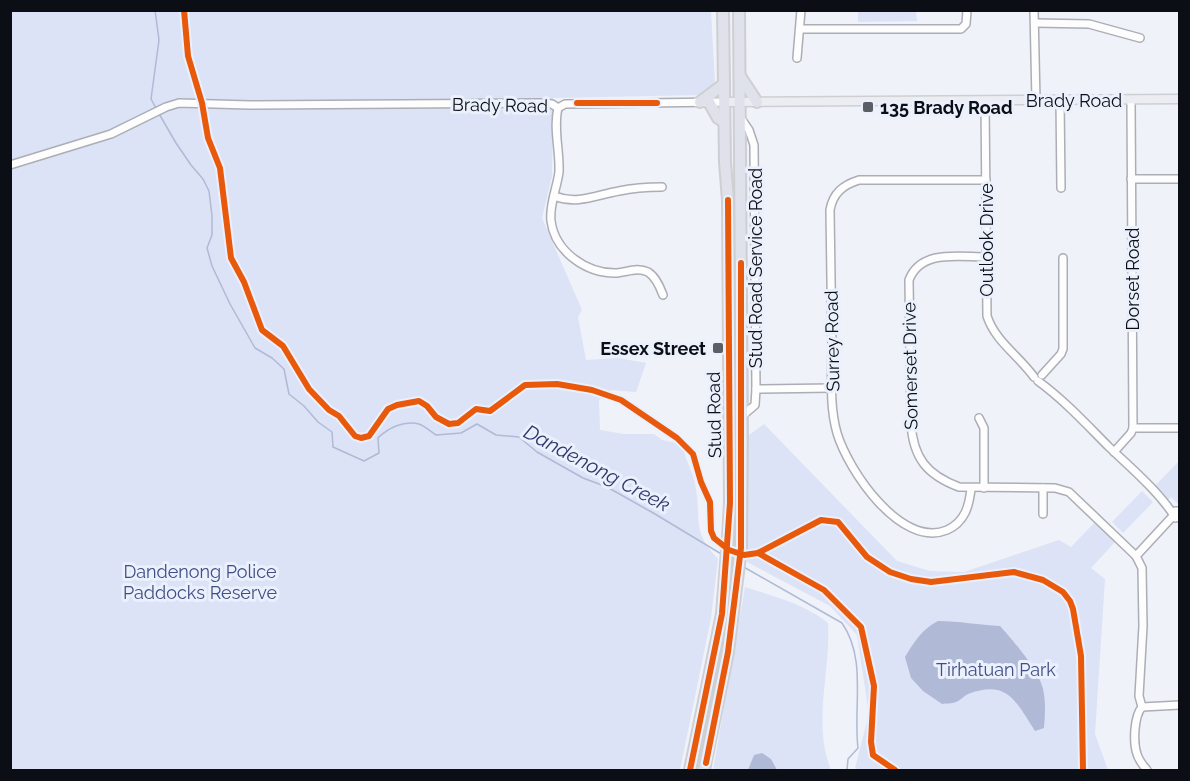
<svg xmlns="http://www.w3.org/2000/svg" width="1190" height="781" font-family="Raleway,sans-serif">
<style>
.green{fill:#dce3f6}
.water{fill:#b0b9d6}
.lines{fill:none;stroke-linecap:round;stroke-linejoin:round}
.stream{stroke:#b0b9d6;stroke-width:1.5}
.minor-casing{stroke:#acaeb5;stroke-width:10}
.major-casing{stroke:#cecfd2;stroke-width:11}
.highway-casing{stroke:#cecfd2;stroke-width:14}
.minor{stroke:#fdfdfe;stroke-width:7}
.major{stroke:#ebedf3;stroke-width:8}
.highway{stroke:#dfe2eb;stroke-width:10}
.cycleway-casing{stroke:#ebf0fd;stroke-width:10}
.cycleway{stroke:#e8590c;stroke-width:6}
.poi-dot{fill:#5b5e65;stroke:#ebf0fd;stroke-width:2}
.labels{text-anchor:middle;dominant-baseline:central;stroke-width:6;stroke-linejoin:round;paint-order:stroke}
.street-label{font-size:18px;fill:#0c0e15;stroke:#ebf0fd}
.poi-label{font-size:18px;font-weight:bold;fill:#0c0e15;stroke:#ebf0fd;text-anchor:start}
.park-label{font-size:18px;fill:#404e83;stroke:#ebf0fd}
.water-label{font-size:20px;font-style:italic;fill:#2d396b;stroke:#ebf0fd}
</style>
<rect width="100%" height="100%" fill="#eff2f9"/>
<g class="green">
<path d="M 10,11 L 711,11 L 715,83 L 701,95 L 553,98 L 552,176 L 542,218 L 582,310 L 578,317 L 586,360 L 618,358 L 646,363 L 636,392 L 611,390 L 599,400 L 600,430 L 624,434 L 654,434 L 662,440 L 682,444 C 685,460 694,473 696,489 C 701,522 692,531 718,559 L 711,618 L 680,770 L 11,770 Z"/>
<path d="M 858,11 L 916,11 L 917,21 L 858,22 Z"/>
<path d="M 764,424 L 897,561 L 930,571 L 964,572 L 1059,540 L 1071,547 L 1096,521 L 1116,541 L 1091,568 L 1105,579 L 1095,734 L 1108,770 L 858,770 L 855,768 L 869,714 L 857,635 L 830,606 L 747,562 L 749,435 Z"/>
<path d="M 1179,461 L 1179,505 L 1171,497 L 1168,500 L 1155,486 Z"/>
<path d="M 1142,491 L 1153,502 L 1123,533 L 1112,522 Z"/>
<path d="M 745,587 C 772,596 806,604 828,623 C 831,672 812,723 831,770 L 713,770 Z"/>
</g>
<g class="water">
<path d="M 938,621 C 959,621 979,625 1000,626 C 1012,639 1040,672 1043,689 C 1046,702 1045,715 1044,728 L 1035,731 C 1016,702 1008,679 968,694 C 964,696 961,700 956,702 C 952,704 946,703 942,704 L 923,691 L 911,678 L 905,657 C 914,642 922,629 938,621 Z"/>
<path d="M 762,753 L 771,759 L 777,770 L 748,770 L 754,755 Z"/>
</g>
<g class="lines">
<g class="stream">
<path d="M 155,10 L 159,40 L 151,99 L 156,108"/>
<path d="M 158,112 L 176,143 L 191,165 L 203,179 L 209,191 L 212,216 L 212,235 L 207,248 L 212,266 L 230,304 L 255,348 L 272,358 L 284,369 L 289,394 L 304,406 L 318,422 L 332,432 L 333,447 L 364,461 L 379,453 L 378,438 C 388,428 404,420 419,424 C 425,426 431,432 436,435 L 461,433 L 477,424 L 496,435 L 519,437 L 537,452 L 583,478 L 607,487 L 655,514 L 723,555"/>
<path d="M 742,566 L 842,623 C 867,659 853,707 858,748 L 848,759 L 847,770"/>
</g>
<defs>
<g id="minor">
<path d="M 1034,10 L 1036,101"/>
<path d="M 1035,23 L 1089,24 L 1140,38"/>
<path d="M 800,29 L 961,29 L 966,24 L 967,10"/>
<path d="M 797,58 L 801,10"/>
<path d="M 1060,100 L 1061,188"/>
<path d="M 985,101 L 987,316 C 995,341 1019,356 1034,377"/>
<path d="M 558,108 C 553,128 560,151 559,172 C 557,188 549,205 551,221 C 555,252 587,274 617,273 C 628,272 637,267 648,272 C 656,277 660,287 663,295"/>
<path d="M 558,108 L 565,104 L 724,102"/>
<path d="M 740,117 L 749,130 L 754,145 L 756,389 L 755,405 L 742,416"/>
<path d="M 10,165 L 111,134 L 166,107 L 179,103 L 250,105 L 540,103 L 552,104 L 558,108"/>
<path d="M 1131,179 L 1180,179"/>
<path d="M 554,196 C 578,205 596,195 619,191 C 633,188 647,187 662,187"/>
<path d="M 986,257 C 959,257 921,249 909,280 L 911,423 C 913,458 927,475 959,487 L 1055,488 L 1069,492 L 1136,556 L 1142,568 L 1143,626 L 1139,696 L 1142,707 C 1134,716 1133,742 1137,754 C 1139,761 1143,765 1147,770"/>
<path d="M 1042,375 L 1061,354 L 1063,349 L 1063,258"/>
<path d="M 1038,381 C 1064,400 1086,424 1109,447 C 1131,468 1156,489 1173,514"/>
<path d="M 756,389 L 832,388"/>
<path d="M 979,418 L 984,428 L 984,488"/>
<path d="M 1133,428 L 1180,428"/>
<path d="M 1114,452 L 1131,433 L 1133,428 L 1131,100"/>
<path d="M 1043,488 L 1043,514"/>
<path d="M 971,489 C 969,506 965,522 947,530 C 901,549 848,470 837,433 C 829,405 832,375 832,347 C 831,301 831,256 830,210 C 833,193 843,185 859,180 L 986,180"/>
<path d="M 1180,511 L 1175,511 L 1173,514 L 1175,518 L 1180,517"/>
<path d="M 1136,556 L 1173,516"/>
<path d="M 1142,707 L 1180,705"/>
</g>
<path id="major" d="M 724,102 L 1180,99"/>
<g id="highway">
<path d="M 740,76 L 757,102"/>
<path d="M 700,102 L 724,84"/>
<path d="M 709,102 L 718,118 L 724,122"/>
<path d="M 690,770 L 722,614 L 728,539 L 730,503 L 728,200 L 725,162 L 723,10"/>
<path d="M 704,770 L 728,652 L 741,548 L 742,441 L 739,10"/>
</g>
</defs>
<use href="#minor" class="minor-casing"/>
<use href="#major" class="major-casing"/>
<use href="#highway" class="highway-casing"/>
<use href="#minor" class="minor"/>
<use href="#major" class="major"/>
<use href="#highway" class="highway"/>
<defs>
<g id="cycleway">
<path d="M 184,10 L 188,56 L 202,103 L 208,138 L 220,168 L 231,258 L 244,282 L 262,330 L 283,346 L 309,389 L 329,410 L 339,416 L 355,436 L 361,438 L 369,436 L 388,409 L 397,405 L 419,401 L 427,406 L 436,417 L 449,424 L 458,423 L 476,409 L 490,411 L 525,385 L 557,384 L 592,390 L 621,400 L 677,438 L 693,454 L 701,482 L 710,502 L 711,531 L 714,538 L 729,550 L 744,555 L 758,553 L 821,520 L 838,522 L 867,557 L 890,572 L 911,579 L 931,582 L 1014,572 L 1043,580 L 1063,592 L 1070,601 L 1073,609 L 1081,656 L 1083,770"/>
<path d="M 577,103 L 657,103"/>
<path d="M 758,553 L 824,590 L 861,627 L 874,686 L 871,742 L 873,755 L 895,770"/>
<path d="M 706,763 L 728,652 L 741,548 L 741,263"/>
<path d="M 690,770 L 722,614 L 730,503 L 728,200"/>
</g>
</defs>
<use href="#cycleway" class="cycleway-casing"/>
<use href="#cycleway" class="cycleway"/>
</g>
<g class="poi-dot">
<rect x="862" y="101" width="12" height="12" rx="3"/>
<rect x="712" y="342" width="12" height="12" rx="3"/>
</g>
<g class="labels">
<g class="street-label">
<text x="1074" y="100">Brady Road</text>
<text transform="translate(500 105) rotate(1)">Brady Road</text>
<text transform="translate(986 240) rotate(-90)">Outlook Drive</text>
<text transform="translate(755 268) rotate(-90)">Stud Road Service Road</text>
<text transform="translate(1132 279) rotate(-90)">Dorset Road</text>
<text transform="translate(832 341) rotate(-91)">Surrey Road</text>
<text transform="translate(910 366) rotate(-91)">Somerset Drive</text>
<text transform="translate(714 415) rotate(-91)">Stud Road</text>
</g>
<g class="poi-label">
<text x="880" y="107">135 Brady Road</text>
<text x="706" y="348" text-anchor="end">Essex Street</text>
</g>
<g class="park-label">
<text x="200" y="571">Dandenong Police<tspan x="200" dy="21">Paddocks Reserve</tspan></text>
<text x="996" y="669">Tirhatuan Park</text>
</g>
<g class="water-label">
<text transform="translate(597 468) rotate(28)">Dandenong Creek</text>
</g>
</g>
<rect width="1190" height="781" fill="none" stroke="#0c0e15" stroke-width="24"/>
</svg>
